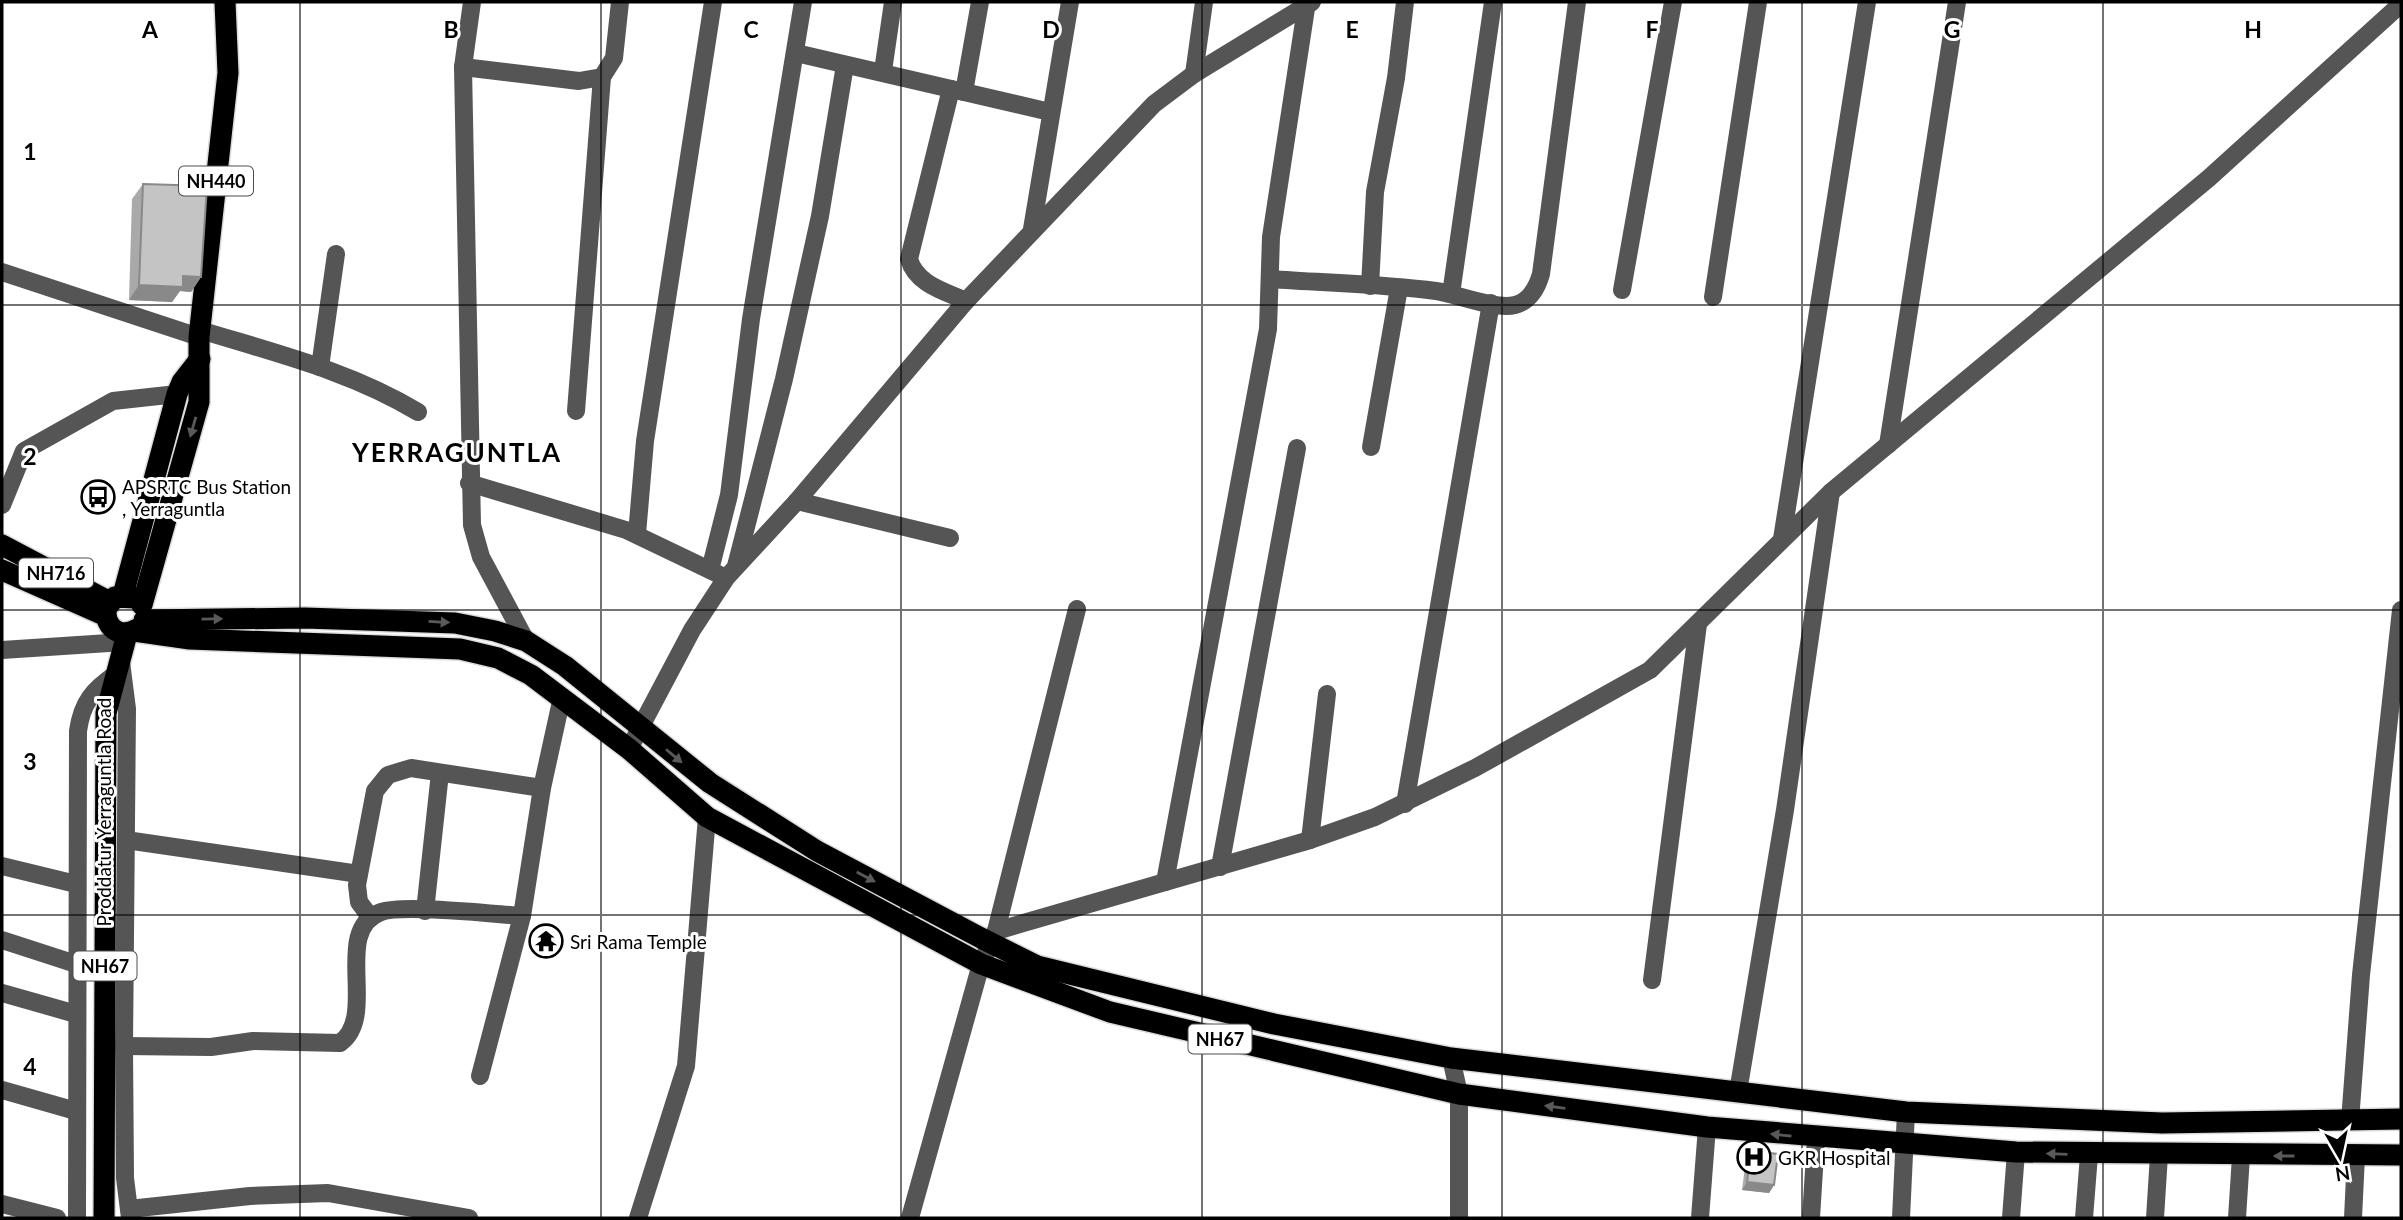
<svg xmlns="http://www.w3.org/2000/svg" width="2403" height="1220" font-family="Lato,sans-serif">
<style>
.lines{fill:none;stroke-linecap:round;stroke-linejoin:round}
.highway-casing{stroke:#dbdbdb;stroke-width:24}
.minor{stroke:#555;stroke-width:18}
.highway{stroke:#000;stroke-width:21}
.wall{fill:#a9a9a9}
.shaded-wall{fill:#898989}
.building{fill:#c4c4c4;stroke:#898989;stroke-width:2}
.oneway{fill:#595959}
.grid{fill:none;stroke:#000;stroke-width:2;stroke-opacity:0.55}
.labels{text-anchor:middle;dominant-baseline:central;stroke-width:6;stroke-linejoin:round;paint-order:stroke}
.shield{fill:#fff;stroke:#4c4c4c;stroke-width:2}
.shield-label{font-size:18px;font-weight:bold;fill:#000}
.poi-label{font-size:19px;fill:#000;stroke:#fff;text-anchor:start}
.street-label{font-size:19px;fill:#000;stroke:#fff}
.district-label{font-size:26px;font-weight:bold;letter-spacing:2px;fill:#000;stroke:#fff}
.grid-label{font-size:23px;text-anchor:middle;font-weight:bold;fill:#000;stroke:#fff;stroke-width:6;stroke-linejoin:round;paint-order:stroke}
</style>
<rect width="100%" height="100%" fill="#fff"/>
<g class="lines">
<defs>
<g id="highway">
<path d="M 2,545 L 110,602"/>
<path d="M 2,570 L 106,616 C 110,632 123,637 137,629"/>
<path d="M 123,595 L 177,394 L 182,382 L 200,359"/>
<path d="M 142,605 L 199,402 L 199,337 L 228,73 L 225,2"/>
<path d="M 106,616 L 106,609 L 115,597 L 135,598"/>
<path d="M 144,620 L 305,618 L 455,623 L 495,631 L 526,641 L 565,666 L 710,783 L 817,851 L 981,938 L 1037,966 L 1274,1024 L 1451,1058 L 1906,1112 L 2162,1123 L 2401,1119"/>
<path d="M 134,631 L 190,639 L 460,649 L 498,658 L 531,675 L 629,749 L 707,817 L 981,964 L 1110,1012 L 1459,1094 L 1707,1127 L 2016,1152 L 2401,1155"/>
<path d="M 104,1218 L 106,713 L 127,634"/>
</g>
</defs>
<use href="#highway" class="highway-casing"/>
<g class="minor">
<path d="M 472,2 L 463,67 L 472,525 L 481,557 L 526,641"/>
<path d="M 796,53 L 1050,112"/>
<path d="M 463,67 L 579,81 L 602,77 L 614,58 L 620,2"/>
<path d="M 883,71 L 893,2"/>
<path d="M 1194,74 L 1204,2"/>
<path d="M 951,89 L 909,259 C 916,284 944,291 966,301"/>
<path d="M 964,92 L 980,2"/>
<path d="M 1032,229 L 1070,2"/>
<path d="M 2,272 L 199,337"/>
<path d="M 1270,279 C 1325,283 1381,284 1436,291 C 1457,294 1495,310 1515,305 C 1530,301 1537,288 1541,274 L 1577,2"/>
<path d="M 1370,286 L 1375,192 L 1396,78 L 1405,2"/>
<path d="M 1622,290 L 1673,2"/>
<path d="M 1451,294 L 1493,2"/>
<path d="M 1713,297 L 1758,2"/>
<path d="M 200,330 C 275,353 350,371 418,412"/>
<path d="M 320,367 L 336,254"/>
<path d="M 576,411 L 602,77"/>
<path d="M 1888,445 L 1957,2"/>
<path d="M 1371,447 L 1399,288"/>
<path d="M 469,483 L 626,530 L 720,575"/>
<path d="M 797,501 L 950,538"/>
<path d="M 2,505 L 24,451 L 113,401 L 177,394"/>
<path d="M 637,534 L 645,441 L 713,2"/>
<path d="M 1782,539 L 1867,2"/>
<path d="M 736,566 L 784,379 L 820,216 L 845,65"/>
<path d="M 710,570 L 729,495 L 751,319 L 803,2"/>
<path d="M 2,650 L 124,642"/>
<path d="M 121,662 L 127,709 L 124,1046 L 125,1178 L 130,1218"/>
<path d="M 629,749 L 692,630 L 726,578 L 797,501 L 966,301 L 1154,104 L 1194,74 L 1312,2"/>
<path d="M 1405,804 L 1491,303"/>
<path d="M 126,840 L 359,874"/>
<path d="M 1310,840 L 1327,694"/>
<path d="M 2,866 L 76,884"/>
<path d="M 1220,867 L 1297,448"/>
<path d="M 1165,882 L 1268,329 L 1271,237 L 1307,2"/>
<path d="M 425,911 L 440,773"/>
<path d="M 371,918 L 359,902 L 357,885 L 375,791 L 388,775 L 411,768 L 542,788"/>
<path d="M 996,931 L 1077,609"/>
<path d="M 2,940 L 76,964"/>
<path d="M 1652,980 L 1698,624"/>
<path d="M 2,993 L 76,1014"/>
<path d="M 124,1046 L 211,1047 L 253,1041 L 340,1043 C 379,1016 331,930 381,912 C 404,904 493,914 522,916"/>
<path d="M 1451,1058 L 1459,1094 L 1459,1218"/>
<path d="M 480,1076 L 522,916 L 542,788 L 562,697"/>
<path d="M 2,1090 L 76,1111"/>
<path d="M 1738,1092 L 1785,810 L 1831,492"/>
<path d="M 2350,1121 L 2361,975 L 2401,610"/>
<path d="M 2,1204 L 57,1218"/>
<path d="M 129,1209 L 250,1196 L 328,1193 L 469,1218"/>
<path d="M 77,1218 L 78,731 C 82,702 93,690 116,674"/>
<path d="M 638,1218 L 686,1066 L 707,817"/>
<path d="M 910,1218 L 981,964 L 996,931 L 1310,840 L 1375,817 L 1475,768 L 1650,670 L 1831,492 L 2209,178 L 2401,4"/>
<path d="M 1700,1218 L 1707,1127"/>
<path d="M 1811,1218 L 1816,1138"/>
<path d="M 1901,1218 L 1906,1112"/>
<path d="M 2011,1218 L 2016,1152"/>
<path d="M 2084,1218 L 2089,1155"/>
<path d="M 2155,1218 L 2159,1155"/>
<path d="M 2237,1218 L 2241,1156"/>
<path d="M 2353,1218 L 2356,1156"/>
</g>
<use href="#highway" class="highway"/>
</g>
<g class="wall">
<path d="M 143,184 L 201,277 L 191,292 L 180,291 L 172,302 L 129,300 L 132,199 Z"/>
<path d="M 1751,1151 L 1774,1185 L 1769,1193 L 1742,1190 L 1746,1159 Z"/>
</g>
<g class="shaded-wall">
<path d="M 183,276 L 201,277 L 191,292 L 180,291 L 172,302 L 129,300 L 139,285 Z"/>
<path d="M 1747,1182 L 1774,1185 L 1769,1193 L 1742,1190 Z"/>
</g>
<g class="building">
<path d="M 143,184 L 207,186 L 201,277 L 183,276 L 183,287 L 139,285 Z"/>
<path d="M 1751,1151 L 1778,1154 L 1774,1185 L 1747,1182 Z"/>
</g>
<defs><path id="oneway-solid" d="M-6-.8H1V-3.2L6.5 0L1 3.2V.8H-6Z" transform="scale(1.75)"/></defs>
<g class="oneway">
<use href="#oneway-solid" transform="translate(193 427) rotate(106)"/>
<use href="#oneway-solid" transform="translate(212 619) rotate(-1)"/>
<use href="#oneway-solid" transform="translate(439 622) rotate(3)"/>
<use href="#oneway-solid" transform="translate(674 756) rotate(40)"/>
<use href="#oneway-solid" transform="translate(866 877) rotate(28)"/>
<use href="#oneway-solid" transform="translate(1555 1107) rotate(-172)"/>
<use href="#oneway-solid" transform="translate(1781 1135) rotate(-174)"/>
<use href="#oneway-solid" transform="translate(2057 1154) rotate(-178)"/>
<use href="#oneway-solid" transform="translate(2284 1156) rotate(-180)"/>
</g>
<path class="grid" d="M 300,2 L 300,1218M 601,2 L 601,1218M 901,2 L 901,1218M 1202,2 L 1202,1218M 1502,2 L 1502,1218M 1802,2 L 1802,1218M 2103,2 L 2103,1218M 2,305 L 2401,305M 2,610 L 2401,610M 2,915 L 2401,915"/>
<defs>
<symbol id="bus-ring" viewBox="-11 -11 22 22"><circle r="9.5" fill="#fff" stroke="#000" stroke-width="1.5"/><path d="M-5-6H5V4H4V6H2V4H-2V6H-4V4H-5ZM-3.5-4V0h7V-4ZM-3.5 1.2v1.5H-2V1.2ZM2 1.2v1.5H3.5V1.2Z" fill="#000"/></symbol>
<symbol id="temple-ring" viewBox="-11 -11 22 22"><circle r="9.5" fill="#fff" stroke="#000" stroke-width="1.5"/><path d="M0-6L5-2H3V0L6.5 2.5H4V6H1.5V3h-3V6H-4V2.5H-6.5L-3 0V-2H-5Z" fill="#000"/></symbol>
<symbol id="hospital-ring" viewBox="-11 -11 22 22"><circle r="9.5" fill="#fff" stroke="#000" stroke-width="1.5"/><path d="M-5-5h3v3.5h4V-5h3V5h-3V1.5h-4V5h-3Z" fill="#000"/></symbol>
</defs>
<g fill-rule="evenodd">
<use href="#bus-ring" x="79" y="478" width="38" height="38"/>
<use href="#temple-ring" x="527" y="922" width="38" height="38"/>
<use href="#hospital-ring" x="1735" y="1138" width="38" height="38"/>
</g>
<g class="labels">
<g class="shield">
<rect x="179" y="166.5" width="74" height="29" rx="5"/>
<rect x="19" y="558.5" width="74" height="29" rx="5"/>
<rect x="73.5" y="951.5" width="63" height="29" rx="5"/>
<rect x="1188.5" y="1024.5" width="63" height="29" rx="5"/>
</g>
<g class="shield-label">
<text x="216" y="181">NH440</text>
<text x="56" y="573">NH716</text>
<text x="105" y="966">NH67</text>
<text x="1220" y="1039">NH67</text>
</g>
<g class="poi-label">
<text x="122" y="486">APSRTC Bus Station<tspan x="122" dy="22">, Yerraguntla</tspan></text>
<text x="570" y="941">Sri Rama Temple</text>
<text x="1778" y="1157">GKR Hospital</text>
</g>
<g class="street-label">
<text transform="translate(103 812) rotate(-90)">Proddatur Yerraguntla Road</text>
</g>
<g class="district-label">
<text x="457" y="452">YERRAGUNTLA</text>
</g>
</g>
<g class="grid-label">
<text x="150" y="38">A</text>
<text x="451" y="38">B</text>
<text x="751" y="38">C</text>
<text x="1051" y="38">D</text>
<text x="1352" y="38">E</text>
<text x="1652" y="38">F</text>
<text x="1952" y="38">G</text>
<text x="2253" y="38">H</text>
<text x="30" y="160">1</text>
<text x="30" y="465">2</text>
<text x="30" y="770">3</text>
<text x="30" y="1075">4</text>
</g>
<rect width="2403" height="1220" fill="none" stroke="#000000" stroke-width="7"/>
<g transform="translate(2340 1157) rotate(171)" stroke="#ffffff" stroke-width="5" paint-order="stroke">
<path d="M0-5L12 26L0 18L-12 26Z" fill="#000000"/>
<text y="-10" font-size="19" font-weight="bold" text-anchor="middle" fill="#000000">N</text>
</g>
</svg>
